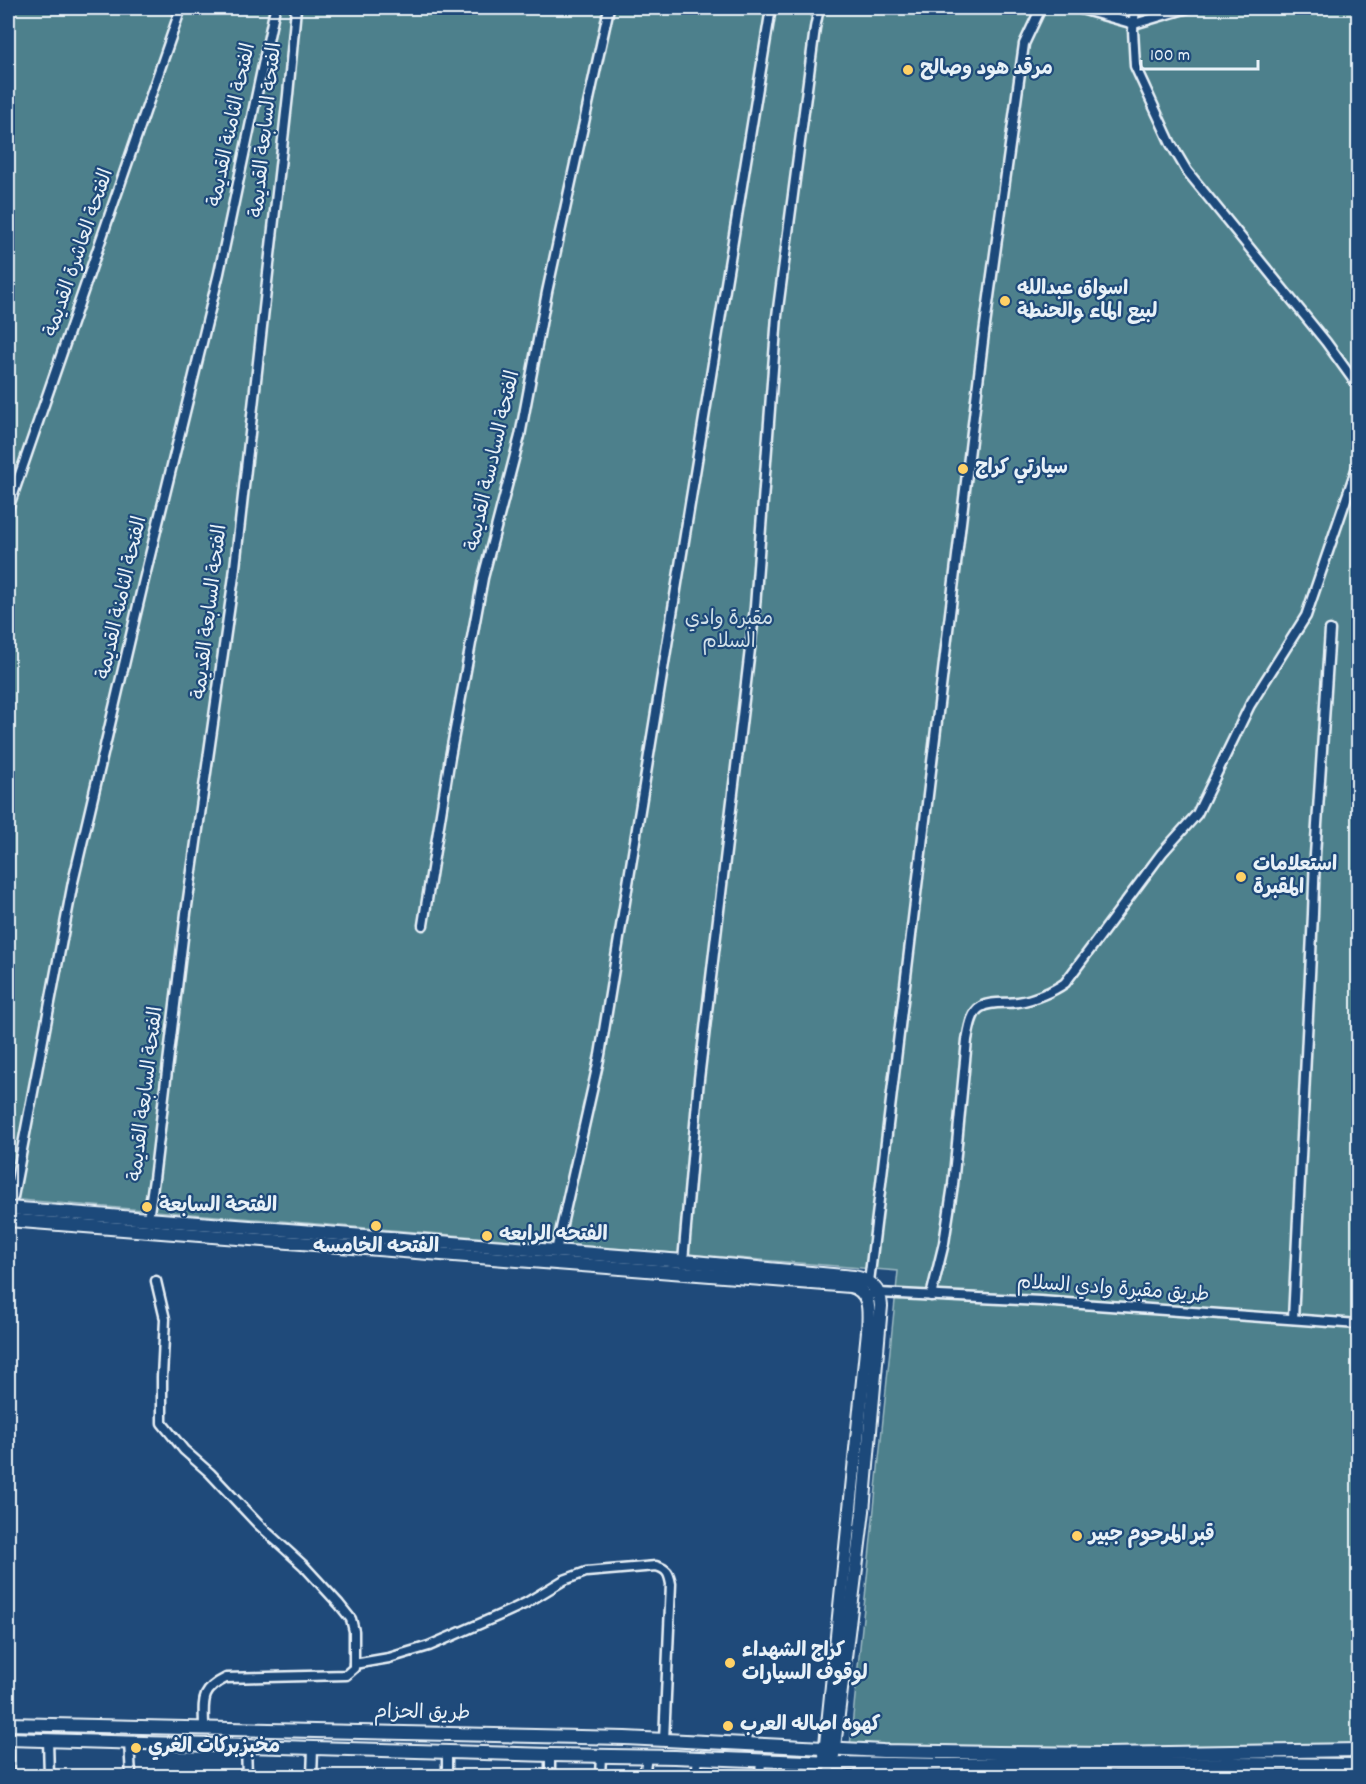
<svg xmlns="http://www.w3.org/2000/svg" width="1366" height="1784" font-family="Dekko,'Playpen Sans Arabic',sans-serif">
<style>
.green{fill:#4e808c;stroke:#9bb8c2;stroke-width:1.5}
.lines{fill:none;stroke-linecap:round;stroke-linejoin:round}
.street-casing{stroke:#e8f1f8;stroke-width:13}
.secondary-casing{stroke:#e8f1f8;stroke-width:16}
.street{stroke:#1f4a7a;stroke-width:8}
.secondary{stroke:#1f4a7a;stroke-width:12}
.poi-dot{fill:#ffd166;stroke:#1f4a7a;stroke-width:2}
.labels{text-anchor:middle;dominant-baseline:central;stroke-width:4.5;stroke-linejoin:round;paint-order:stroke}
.poi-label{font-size:20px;font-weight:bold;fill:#e8f1f8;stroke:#1f4a7a;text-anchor:start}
.street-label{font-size:20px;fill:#e8f1f8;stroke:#1f4a7a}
.park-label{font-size:20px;fill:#d1e0e8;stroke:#1f4a7a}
</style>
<rect width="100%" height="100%" fill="#1f4a7a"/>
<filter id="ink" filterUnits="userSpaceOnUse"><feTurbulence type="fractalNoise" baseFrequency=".0167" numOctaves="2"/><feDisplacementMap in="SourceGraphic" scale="12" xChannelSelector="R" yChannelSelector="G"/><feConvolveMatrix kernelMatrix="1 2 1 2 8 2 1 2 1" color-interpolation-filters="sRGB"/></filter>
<g filter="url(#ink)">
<path class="green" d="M 8,8 L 1358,8 L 1358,1748 L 850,1746 L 898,1271 L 8,1199 Z"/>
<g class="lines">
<defs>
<g id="street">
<path d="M 1077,8 L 1134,24 L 1188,8"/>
<path d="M 8,509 L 181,8"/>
<path d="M 423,925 L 450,757 L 483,578 L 520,436 L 547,292 L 609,8"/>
<path d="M 13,1197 L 73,882 L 143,584 L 219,273 L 275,8"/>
<path d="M 148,1219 L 154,1179 L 186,913 L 234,576 L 288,95 L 296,8"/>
<path d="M 556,1251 L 600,1055 L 771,8"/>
<path d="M 683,1261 L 699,1079 L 755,607 L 777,316 L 815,28 L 819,8"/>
<path d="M 156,1281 L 165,1319 L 162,1377 L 162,1423 L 184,1450 L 210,1473 L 258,1524 L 304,1566 L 339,1604 L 351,1619 L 354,1631 L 354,1668 L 346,1675 L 226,1678 C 199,1691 204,1702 204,1729"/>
<path d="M 869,1282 L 984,333 L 1024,44 L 1041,8"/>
<path d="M 865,1296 L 879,1293 L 1040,1301 L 1358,1324"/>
<path d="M 931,1296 L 944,1243 L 953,1185 L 967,1040 C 969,1030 971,1012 981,1007 C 991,1001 1007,1004 1018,1002 C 1033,1000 1054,991 1065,983 L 1162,853 L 1197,814 L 1250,705 L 1306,616 L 1358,464 L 1357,385 L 1326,342 L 1187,171 L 1171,144 L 1135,66 L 1133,30 L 1135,8"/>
<path d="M 1293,1319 L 1313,914 L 1315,855 L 1330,630"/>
<path d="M 354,1664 L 389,1658 L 429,1646 L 500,1615 L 526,1603 L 564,1580 L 586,1572 L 656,1566 C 667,1569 669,1573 671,1584 L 664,1740"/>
<path d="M 48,1740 L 49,1776"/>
<path d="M 129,1742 L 131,1776"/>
<path d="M 8,1746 L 9,1776"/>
<path d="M 246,1746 L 247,1776"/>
<path d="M 550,1755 L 550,1776"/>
<path d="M 312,1776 L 313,1749"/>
<path d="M 447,1776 L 447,1752"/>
<path d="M 600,1776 L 601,1756"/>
<path d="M 644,1776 L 647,1757"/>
<path d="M 696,1776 L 698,1758"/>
<path d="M 760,1776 L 761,1761"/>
<path d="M 827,1776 L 832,1763"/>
</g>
<g id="secondary">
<path d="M 8,1208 L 683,1261 L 854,1277 C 870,1280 880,1289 881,1306 L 863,1511 L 832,1763"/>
<path d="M 8,1220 L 850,1286 C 872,1291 869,1313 868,1331 L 825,1754"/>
<path d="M 8,1724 L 625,1738 L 883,1751 L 997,1753 L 1106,1754 L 1358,1750"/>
<path d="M 8,1739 L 550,1755 L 674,1757 L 832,1763 L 950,1765 L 1233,1764 L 1358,1765"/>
</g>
</defs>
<use href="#street" class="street-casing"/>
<use href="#secondary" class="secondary-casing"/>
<use href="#street" class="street"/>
<use href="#secondary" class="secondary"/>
</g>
</g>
<g class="poi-dot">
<circle cx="908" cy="70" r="6"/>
<circle cx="1005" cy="301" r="6"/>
<circle cx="963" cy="469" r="6"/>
<circle cx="1241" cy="877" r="6"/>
<circle cx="147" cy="1207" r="6"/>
<circle cx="376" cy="1226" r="6"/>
<circle cx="487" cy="1236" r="6"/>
<circle cx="1077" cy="1536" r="6"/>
<circle cx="730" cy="1663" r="6"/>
<circle cx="728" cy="1726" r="6"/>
<circle cx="136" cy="1748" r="6"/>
</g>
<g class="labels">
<g class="poi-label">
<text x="920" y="70">مرقد هود وصالح</text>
<text x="1017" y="290">اسواق عبدالله<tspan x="1017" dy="23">لبيع الماء والحنطة</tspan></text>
<text x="975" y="469">سيارتي كراج</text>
<text x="1253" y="866">استعلامات<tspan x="1253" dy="23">المقبرة</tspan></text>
<text x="159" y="1207">الفتحة السابعة</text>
<text x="499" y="1236">الفتحه الرابعه</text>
<text x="376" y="1248" text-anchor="middle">الفتحه الخامسه</text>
<text x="1089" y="1536">قبر المرحوم جبير</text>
<text x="742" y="1652">كراج الشهداء<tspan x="742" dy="23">لوقوف السيارات</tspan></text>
<text x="740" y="1726">كهوه اصاله العرب</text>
<text x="148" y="1748">مخبزبركات الغري</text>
</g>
<g class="street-label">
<text transform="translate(233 125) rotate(-78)">الفتحة الثامنة القديمة</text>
<text transform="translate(267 130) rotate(-84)">الفتحة السابعة القديمة</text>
<text transform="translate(80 253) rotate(-71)">الفتحة العاشرة القديمة</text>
<text transform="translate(494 461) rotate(-77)">الفتحة السادسة القديمة</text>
<text transform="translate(123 598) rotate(-77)">الفتحة الثامنة القديمة</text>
<text transform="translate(211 612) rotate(-83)">الفتحة السابعة القديمة</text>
<text transform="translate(147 1094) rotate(-83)">الفتحة السابعة القديمة</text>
<text transform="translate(1113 1290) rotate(4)">طريق مقبرة وادي السلام</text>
<text transform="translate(422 1714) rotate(1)">طريق الحزام</text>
</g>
<g class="park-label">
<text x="729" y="620">مقبرة وادي<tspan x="729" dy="23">السلام</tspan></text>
</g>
</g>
<rect width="1366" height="1784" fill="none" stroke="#1f4a7a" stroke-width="30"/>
<rect x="15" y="15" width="1336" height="1754" fill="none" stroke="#e8f1f8" stroke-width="2" filter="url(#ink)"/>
<path d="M1141 60v9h117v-9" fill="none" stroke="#e8f1f8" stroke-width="3"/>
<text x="1150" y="60" font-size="18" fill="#e8f1f8" stroke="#1f4a7a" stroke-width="4.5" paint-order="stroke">100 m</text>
</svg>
